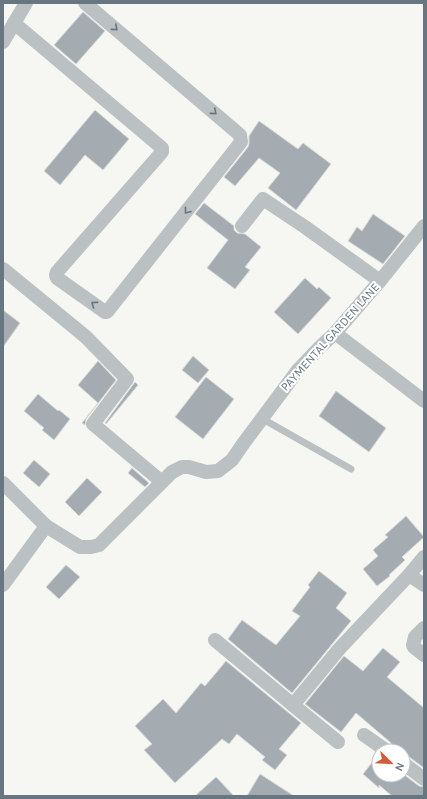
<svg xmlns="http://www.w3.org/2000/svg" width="427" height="799" font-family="Karla,sans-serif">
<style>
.building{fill:#a4acb1;stroke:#d7d7d6}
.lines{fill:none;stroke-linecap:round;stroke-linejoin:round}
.lane{stroke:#bbc0c3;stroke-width:7}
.street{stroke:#bbc0c3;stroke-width:14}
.oneway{stroke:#687681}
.labels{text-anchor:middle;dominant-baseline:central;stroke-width:4;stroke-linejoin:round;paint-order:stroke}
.street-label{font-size:12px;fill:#687681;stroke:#fff}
</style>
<rect width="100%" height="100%" fill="#f6f6f3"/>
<g class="building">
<path d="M 83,12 L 105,31 L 76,64 L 54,45 Z"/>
<path d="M 95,110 L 129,139 L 103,170 L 85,155 L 60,185 L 44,171 Z"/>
<path d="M 259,121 L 298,149 L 303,143 L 331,164 L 296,210 L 268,188 L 280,173 L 259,158 L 235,186 L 224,177 L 248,147 L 249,144 L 249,136 Z"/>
<path d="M 204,203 L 234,226 L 234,230 L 237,233 L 245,234 L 261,247 L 245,267 L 250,270 L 235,289 L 207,268 L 228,240 L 195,214 Z"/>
<path d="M 373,214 L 405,236 L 383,264 L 348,241 L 357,227 L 362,231 Z"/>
<path d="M 305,278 L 317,289 L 319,287 L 331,298 L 298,334 L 274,312 Z"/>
<path d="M 3,310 L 20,323 L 3,347 Z"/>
<path d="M 193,356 L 209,370 L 198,383 L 182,370 Z"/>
<path d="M 98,361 L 116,380 L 86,419 L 85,425 L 82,423 L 98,403 L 78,385 Z"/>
<path d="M 206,377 L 234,399 L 203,439 L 175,417 Z"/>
<path d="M 135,382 L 138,385 L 106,424 L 105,423 Z"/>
<path d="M 336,391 L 386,428 L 369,452 L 319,416 Z"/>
<path d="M 38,394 L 58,411 L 59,410 L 70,419 L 54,440 L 42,430 L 44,428 L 24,411 Z"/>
<path d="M 34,460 L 50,474 L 39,487 L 23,473 Z"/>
<path d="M 132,468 L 149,483 L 145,487 L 128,473 Z"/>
<path d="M 87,478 L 102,492 L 79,516 L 65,502 Z"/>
<path d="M 406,516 L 424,537 L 402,557 L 405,560 L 389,575 L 390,576 L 377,586 L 363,569 L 378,556 L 373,550 L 388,537 L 385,535 Z"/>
<path d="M 66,565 L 80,577 L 59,599 L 46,587 Z"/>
<path d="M 319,571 L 347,593 L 336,608 L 351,621 L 292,693 L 228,639 L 242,620 L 276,645 L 300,616 L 292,611 L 310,587 L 308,585 Z"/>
<path d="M 383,648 L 400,662 L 387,677 L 424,708 L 424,768 L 408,756 L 403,755 L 403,751 L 395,751 L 394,747 L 390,742 L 356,713 L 341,732 L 305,704 L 344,656 L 363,671 Z"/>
<path d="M 226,661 L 301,723 L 279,749 L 287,755 L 275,770 L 262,760 L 265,757 L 237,734 L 229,744 L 222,739 L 175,783 L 144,750 L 152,744 L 135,726 L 163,699 L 176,713 L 201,683 L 205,686 Z"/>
<path d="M 378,755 L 379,775 L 403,775 L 403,774 L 419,786 L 424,787 L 424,796 L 392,796 L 379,785 L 379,788 L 363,774 Z"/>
<path d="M 260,774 L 294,796 L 247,796 Z"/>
<path d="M 216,777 L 234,796 L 195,796 Z"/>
</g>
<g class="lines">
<path class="lane" d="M 261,418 L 351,469"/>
<g class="street">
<path d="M 14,23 L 162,148 L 162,152 L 57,272 L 56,275 L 57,278 L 105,312 L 107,312 L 241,142 L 240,135 L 85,3"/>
<path d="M 3,42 L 26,3"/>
<path d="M 242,226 L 263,199 L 305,227 L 380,281"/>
<path d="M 3,269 L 86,337 L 127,379 L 93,424 L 162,482"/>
<path d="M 335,333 L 424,401"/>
<path d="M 3,483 L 46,526 L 80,547 L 91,547 L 99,545 L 172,472 L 182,467 L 189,467 L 206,472 L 218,471 L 232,460 L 243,444 L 298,370 L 319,348 L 335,333 L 380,281 L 424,226"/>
<path d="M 424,557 L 409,575 L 424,585"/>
<path d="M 3,585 L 46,526"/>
<path d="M 424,628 L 415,637 L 413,645 L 414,647 L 424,655"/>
<path d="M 215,640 L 293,705 L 340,648 L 409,575"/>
<path d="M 293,705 L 338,742"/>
<path d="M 364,735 L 387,751"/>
<path d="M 403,763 L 424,779"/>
</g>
</g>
<defs><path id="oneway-chevron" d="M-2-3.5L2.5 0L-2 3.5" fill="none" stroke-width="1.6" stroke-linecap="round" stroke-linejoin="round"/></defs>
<g class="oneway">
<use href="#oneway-chevron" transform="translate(115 28) rotate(40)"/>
<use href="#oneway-chevron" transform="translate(214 112) rotate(40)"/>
<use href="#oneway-chevron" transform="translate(187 211) rotate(128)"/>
<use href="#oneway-chevron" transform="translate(94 304) rotate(-144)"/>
</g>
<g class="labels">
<g class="street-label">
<text transform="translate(330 337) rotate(-48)">PAYMENTAL GARDEN LANE</text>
</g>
</g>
<rect width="427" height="799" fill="none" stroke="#687681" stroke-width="8"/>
<g transform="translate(391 763) rotate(114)"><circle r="19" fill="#ffffff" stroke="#c3c8cd"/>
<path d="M0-3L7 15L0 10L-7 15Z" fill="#cf5d3a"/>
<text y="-6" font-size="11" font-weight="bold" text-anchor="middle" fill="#687681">N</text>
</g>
</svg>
